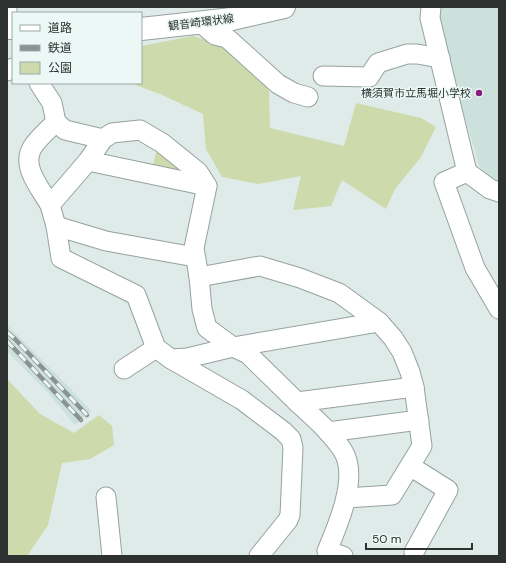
<svg xmlns="http://www.w3.org/2000/svg" width="506" height="563" font-family="'DM Sans','Noto Sans JP',sans-serif">
<style>
.built{fill:#cce1dc}
.green{fill:#cddaab}
.lines{fill:none;stroke-linecap:round;stroke-linejoin:round}
.minor-casing{stroke:#96a29f;stroke-width:21}
.major-casing{stroke:#96a29f;stroke-width:24}
.minor{stroke:#fff;stroke-width:19}
.major{stroke:#fff;stroke-width:22}
.rail-casing{stroke:#8a9391;stroke-width:4.5}
.rail{stroke:#ebf8f5;stroke-width:3;stroke-dasharray:9;stroke-linecap:butt}
.poi-dot{fill:#8a1c80;stroke:#ebf8f5;stroke-width:1.5}
.labels{text-anchor:middle;dominant-baseline:central;stroke-width:3;stroke-linejoin:round;paint-order:stroke}
.street-label{font-size:11px;fill:#2d3231;stroke:#ebf8f5}
.poi-label{font-size:11px;fill:#2d3231;stroke:#ebf8f5;text-anchor:end}
</style>
<rect width="100%" height="100%" fill="#deebe8"/>
<g class="built">
<path d="M 438,7 L 499,7 L 499,186 L 495,184 L 479,165 L 437,21 Z"/>
<path d="M 7,325 L 65,383 L 91,411 L 75,425 L 49,394 L 7,351 Z"/>
</g>
<g class="green">
<path d="M 193,36 L 242,51 L 269,91 L 270,128 L 344,146 L 356,103 L 421,118 L 436,127 L 421,157 L 395,189 L 386,209 L 342,180 L 331,206 L 293,210 L 301,176 L 258,184 L 222,177 L 206,149 L 203,114 L 160,94 L 130,83 L 141,83 L 141,46 Z"/>
<path d="M 157,149 L 188,175 L 151,172 Z"/>
<path d="M 7,379 L 40,414 L 74,433 L 99,415 L 112,426 L 114,445 L 90,459 L 62,463 L 48,525 L 27,556 L 7,556 Z"/>
</g>
<g class="lines">
<defs>
<g id="minor">
<path d="M 431,7 L 430,18 L 467,172 L 444,182 L 475,268 L 499,309"/>
<path d="M 7,21 L 7,7"/>
<path d="M 201,23 L 215,35 L 227,38 L 278,84 L 294,93 L 308,97"/>
<path d="M 7,71 L 13,68"/>
<path d="M 323,76 L 369,77 L 378,63 L 407,54 L 417,54 L 440,58"/>
<path d="M 39,83 L 52,103 L 56,122 L 65,130 L 103,139"/>
<path d="M 88,161 L 207,186"/>
<path d="M 467,172 L 490,189 L 499,192"/>
<path d="M 50,205 C 41,189 21,167 32,148 C 38,138 48,130 56,122"/>
<path d="M 56,226 L 106,241 L 195,257"/>
<path d="M 199,277 L 260,266 L 300,278 L 339,293 L 379,322 L 393,338 L 402,352 L 410,372 L 414,387 L 422,446 L 392,495 L 346,498"/>
<path d="M 379,322 L 233,347 L 187,358 L 171,359 L 156,348 L 136,295 L 61,258 L 56,226 L 50,205 L 88,161 L 103,139 L 112,133 L 140,130 L 162,143 L 198,172 L 207,186 L 194,248 L 199,277 L 202,309 L 207,328 L 233,347 L 248,354 L 297,402 L 414,387"/>
<path d="M 171,359 L 242,400 L 283,431 L 291,439 L 293,448 L 290,515 L 288,520 L 259,556"/>
<path d="M 124,369 L 156,348"/>
<path d="M 297,402 C 313,417 331,432 343,451 C 359,477 338,525 327,551 L 343,556"/>
<path d="M 328,432 L 419,420"/>
<path d="M 410,466 L 448,490 L 414,552"/>
<path d="M 106,497 L 112,556"/>
</g>
<g id="major">
<path d="M 7,28 L 13,28"/>
<path d="M 141,29 L 232,19 L 284,7"/>
</g>
</defs>
<use href="#minor" class="minor-casing"/>
<use href="#major" class="major-casing"/>
<use href="#minor" class="minor"/>
<use href="#major" class="major"/>
<defs>
<g id="rail">
<path d="M 7,332 L 15,339 L 87,415"/>
<path d="M 7,341 L 81,420"/>
</g>
</defs>
<use href="#rail" class="rail-casing"/>
<use href="#rail" class="rail"/>
</g>
<circle class="poi-dot" cx="479" cy="93" r="4"/>
<g class="labels">
<g class="street-label">
<text transform="translate(201 22) rotate(-7)">観音崎環状線</text>
</g>
<g class="poi-label">
<text x="471" y="93">横須賀市立馬堀小学校</text>
</g>
</g>
<rect width="506" height="563" fill="none" stroke="#2d3231" stroke-width="16"/>
<rect x="12" y="12" width="130" height="72" fill="#ebf8f5" stroke="#9fa9a7"/>
<rect x="20" y="25" width="20" height="6" fill="#ffffff" stroke="#9fa9a7"/>
<text x="48" y="32" font-size="12" fill="#2d3231">道路</text>
<rect x="20" y="45" width="20" height="6" fill="#8a9391" stroke="#9fa9a7"/>
<text x="48" y="52" font-size="12" fill="#2d3231">鉄道</text>
<rect x="20" y="62" width="20" height="12" fill="#cddaab" stroke="#9fa9a7"/>
<text x="48" y="72" font-size="12" fill="#2d3231">公園</text>
<path d="M366 543v6h106v-6" fill="none" stroke="#2d3231" stroke-width="2"/>
<text x="372" y="543" font-size="12" fill="#2d3231" stroke="#ebf8f5" stroke-width="3" paint-order="stroke">50 m</text>
</svg>
